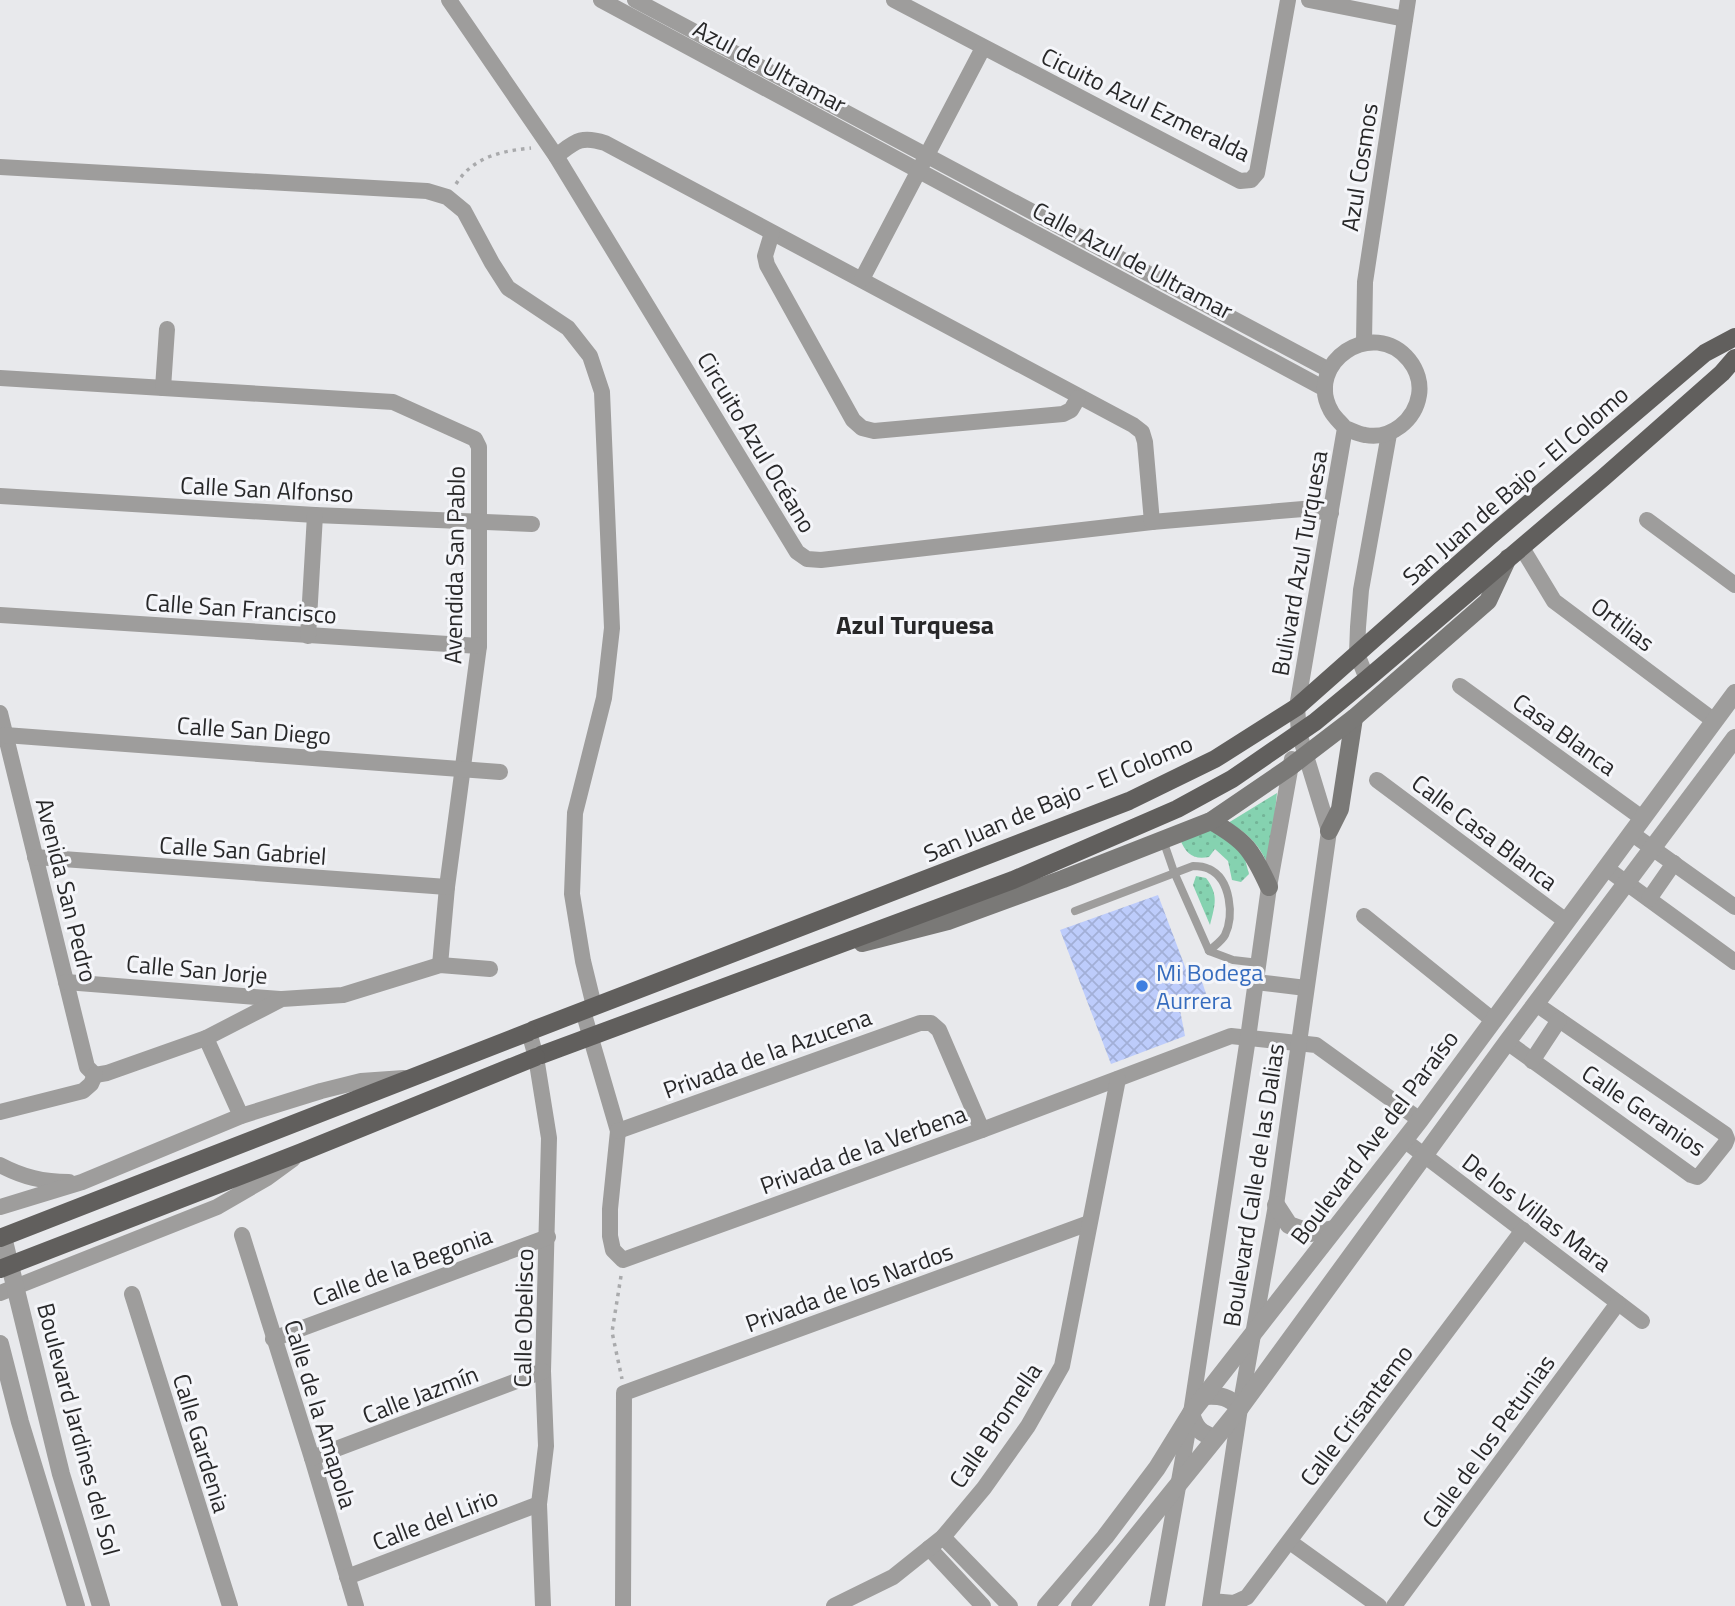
<svg xmlns="http://www.w3.org/2000/svg" width="1735" height="1606" font-family="'Titillium Web',sans-serif">
<style>
.park{fill:url(#park-dots)}
.building{fill:url(#building-cross-hatch)}
.lines{fill:none;stroke-linecap:round;stroke-linejoin:round}
.path{stroke:#a9aaac;stroke-width:3.5;stroke-dasharray:3.5 5;stroke-linecap:butt}
.service{stroke:#9e9d9c;stroke-width:8}
.minor{stroke:#9e9d9c;stroke-width:16}
.tertiary{stroke:#9e9d9c;stroke-width:18}
.secondary{stroke:#7a7977;stroke-width:18}
.primary{stroke:#615f5d;stroke-width:18}
.shop-dot{fill:#3f7fe0;stroke:#f5f6fa;stroke-width:2.5}
.labels{text-anchor:middle;dominant-baseline:central;stroke-width:6;stroke-linejoin:round;paint-order:stroke}
.street-label{font-size:24px;fill:#282829;stroke:#f5f6fa}
.shop-label{font-size:24px;fill:#366cbe;stroke:#f5f6fa;text-anchor:start}
.neighbourhood-label{font-size:26px;font-weight:bold;fill:#282829;stroke:#f5f6fa}
</style>
<defs>
<pattern id="park-dots" width="8" height="8" patternUnits="userSpaceOnUse" patternTransform="scale(1.75)"><rect width="8" height="8" fill="#85d2b0"/><path d="M2 2h.1M6 6h.1" fill="none" stroke="#73b497" stroke-width="1.8" stroke-linecap="round"/></pattern>
<pattern id="building-cross-hatch" width="8" height="8" patternUnits="userSpaceOnUse" patternTransform="scale(1.75)"><rect width="8" height="8" fill="#bdccfb"/><path d="M0 0l8 8M0 8l8-8" fill="none" stroke="#a2afd7"/></pattern>
</defs>
<rect width="100%" height="100%" fill="#e8e9ec"/>
<g class="park">
<path d="M 1277,793 L 1269,868 C 1262,848 1247,831 1228,823 Z"/>
<path d="M 1208,826 L 1243,852 L 1249,874 L 1241,882 L 1232,880 L 1228,861 L 1215,849 L 1209,857 C 1193,860 1186,854 1180,839 Z"/>
<path d="M 1196,876 L 1206,878 C 1219,895 1215,905 1210,925 L 1193,885 Z"/>
</g>
<path class="building" d="M 1158,895 L 1187,972 L 1198,969 L 1208,1000 L 1180,1010 L 1185,1036 L 1111,1064 L 1060,930 Z"/>
<g class="lines">
<g class="path">
<path d="M 456,184 C 473,157 501,151 531,148"/>
<path d="M 621,1276 L 612,1332 L 622,1379"/>
</g>
<g class="service">
<path d="M 1163,840 L 1174,872 L 1209,951 L 1233,960 L 1259,963"/>
<path d="M 1075,911 L 1193,866 C 1198,866 1205,867 1209,869 C 1231,879 1234,916 1225,935 C 1222,941 1214,946 1209,951"/>
</g>
<g class="minor">
<path d="M 449,0 L 556,156 L 797,552 L 807,559 L 821,560 L 1152,522 L 1303,509 L 1331,513"/>
<path d="M 601,0 L 1325,389"/>
<path d="M 635,0 L 1329,370"/>
<path d="M 894,0 L 1240,181 L 1251,180 L 1257,173 L 1288,0"/>
<path d="M 1309,0 L 1405,19"/>
<path d="M 556,156 C 575,142 580,135 605,143 L 1133,425 L 1142,432 L 1145,442 L 1152,522"/>
<path d="M 0,167 L 427,191 L 447,197 L 464,211 L 492,263 L 508,288 L 568,328 L 590,356 L 602,392 L 612,628 L 604,698 L 575,813 L 572,894 L 583,961 L 594,1006"/>
<path d="M 772,233 L 765,256 L 767,265 L 853,420 L 862,428 L 874,431 L 1063,414 L 1071,410 L 1078,398"/>
<path d="M 862,279 L 983,48"/>
<path d="M 1364,342 L 1365,282 L 1408,0"/>
<path d="M 0,378 L 393,402 L 475,439 L 479,447 L 479,646 L 447,887 L 440,965"/>
<path d="M 163,388 L 167,329"/>
<path d="M 0,496 L 315,515 L 532,524"/>
<path d="M 1647,520 L 1735,585"/>
<path d="M 1522,548 L 1554,601 L 1713,720"/>
<path d="M 0,615 L 479,646"/>
<path d="M 308,636 L 315,515"/>
<path d="M 1367,679 L 1357,654 L 1358,627 L 1361,590 L 1389,434"/>
<path d="M 1460,686 L 1642,818"/>
<path d="M 0,713 L 87,1067 L 95,1075"/>
<path d="M 5,735 L 500,772"/>
<path d="M 1377,780 L 1566,921"/>
<path d="M 1631,833 L 1735,907"/>
<path d="M 35,857 L 447,887"/>
<path d="M 1606,868 L 1735,962"/>
<path d="M 1649,899 L 1674,863"/>
<path d="M 1364,916 L 1494,1021"/>
<path d="M 66,982 L 280,999"/>
<path d="M 1256,982 L 1306,988"/>
<path d="M 583,1011 L 618,1131 L 610,1209 L 610,1236 L 613,1250 L 623,1260 L 982,1130 L 1231,1036 L 1316,1045 L 1420,1120"/>
<path d="M 529,1032 L 536,1057 L 549,1138 L 543,1371 L 546,1446 L 539,1504 L 543,1606"/>
<path d="M 206,1038 L 241,1116"/>
<path d="M 1507,1042 L 1691,1175 L 1697,1177 L 1701,1174 L 1725,1144 L 1727,1139 L 1725,1134 L 1536,1004"/>
<path d="M 1532,1061 L 1559,1020"/>
<path d="M 95,1075 L 107,1073 L 206,1038 L 282,999 L 343,995 L 440,965 L 490,969"/>
<path d="M 0,1112 L 83,1091 L 91,1084 L 95,1075"/>
<path d="M 618,1131 L 920,1023 L 931,1023 L 939,1030 L 982,1130"/>
<path d="M 1404,1140 L 1642,1321"/>
<path d="M 0,1165 C 23,1177 43,1182 69,1182"/>
<path d="M 0,1207 L 82,1182 L 241,1116 L 321,1091 L 361,1081 L 404,1078"/>
<path d="M 242,1235 L 312,1458 L 356,1606"/>
<path d="M 0,1293 L 217,1207 L 267,1178 L 293,1159"/>
<path d="M 132,1294 L 230,1606"/>
<path d="M 273,1339 L 548,1237"/>
<path d="M 312,1458 L 543,1371"/>
<path d="M 943,1537 L 1010,1606"/>
<path d="M 1290,1542 L 1379,1606"/>
<path d="M 929,1548 L 983,1606"/>
<path d="M 347,1577 L 539,1504"/>
<path d="M 1211,1601 L 1234,1603 L 1247,1597 L 1523,1230"/>
<path d="M 623,1606 L 624,1393 L 1089,1223"/>
<path d="M 834,1606 L 893,1577 L 943,1537 L 984,1488 L 1028,1426 L 1062,1366 L 1118,1079"/>
<path d="M 1157,1606 L 1191,1413 L 1248,1038 L 1269,887 L 1292,759"/>
<path d="M 1210,1606 L 1240,1408 L 1276,1205 L 1329,831 L 1299,733 L 1297,707 L 1345,428 C 1341,423 1334,417 1331,411 C 1304,363 1373,316 1409,360 C 1417,370 1421,383 1419,395 C 1415,420 1391,440 1365,435 C 1358,434 1351,430 1345,428"/>
<path d="M 1394,1606 L 1618,1303"/>
</g>
<g class="tertiary">
<path d="M 1276,1205 L 1289,1225 L 1311,1233 L 1334,1229"/>
<path d="M 3,1237 L 61,1474 L 101,1606"/>
<path d="M 0,1344 L 20,1422 L 76,1606"/>
<path d="M 1205,1396 C 1221,1395 1229,1397 1240,1408"/>
<path d="M 1191,1413 C 1195,1428 1200,1433 1215,1438"/>
<path d="M 1046,1606 L 1105,1537 L 1157,1468 L 1191,1413 L 1420,1120 L 1735,693"/>
<path d="M 1080,1606 L 1240,1408 L 1507,1042 L 1735,738"/>
</g>
<g class="secondary">
<path d="M 1211,821 C 1246,841 1252,850 1269,887"/>
<path d="M 1329,831 L 1340,809 L 1354,718"/>
<path d="M 862,943 L 948,921 L 1063,879 L 1211,821 L 1290,767 L 1354,718 L 1488,601 L 1508,558"/>
</g>
<g class="primary">
<path d="M 533,1030 L 1129,801 L 1215,759 L 1297,707 L 1489,537 L 1705,353 L 1735,337"/>
<path d="M 541,1055 L 1013,880 L 1177,809 L 1232,779 L 1315,722 L 1367,679 L 1603,478 L 1722,373 L 1735,358"/>
<path d="M 0,1238 L 529,1032"/>
<path d="M 0,1269 L 302,1152 L 536,1057"/>
</g>
</g>
<circle class="shop-dot" cx="1142" cy="986" r="7"/>
<g class="labels">
<g class="street-label">
<text transform="translate(770 66) rotate(28)">Azul de Ultramar</text>
<text transform="translate(1146 104) rotate(26)">Cicuito Azul Ezmeralda</text>
<text transform="translate(1359 167) rotate(-81)">Azul Cosmos</text>
<text transform="translate(1133 260) rotate(28)">Calle Azul de Ultramar</text>
<text transform="translate(757 442) rotate(59)">Circuito Azul Océano</text>
<text transform="translate(1515 485) rotate(-41)">San Juan de Bajo - El Colomo</text>
<text transform="translate(267 489) rotate(3)">Calle San Alfonso</text>
<text transform="translate(1299 563) rotate(-80)">Bulivard Azul Turquesa</text>
<text transform="translate(454 565) rotate(-89)">Avendida San Pablo</text>
<text transform="translate(241 608) rotate(4)">Calle San Francisco</text>
<text transform="translate(1623 624) rotate(37)">Ortilias</text>
<text transform="translate(254 730) rotate(4)">Calle San Diego</text>
<text transform="translate(1565 734) rotate(36)">Casa Blanca</text>
<text transform="translate(1058 798) rotate(-23)">San Juan de Bajo - El Colomo</text>
<text transform="translate(1485 832) rotate(37)">Calle Casa Blanca</text>
<text transform="translate(243 850) rotate(4)">Calle San Gabriel</text>
<text transform="translate(67 890) rotate(76)">Avenida San Pedro</text>
<text transform="translate(197 969) rotate(5)">Calle San Jorje</text>
<text transform="translate(767 1053) rotate(-20)">Privada de la Azucena</text>
<text transform="translate(1644 1110) rotate(34)">Calle Geranios</text>
<text transform="translate(1374 1137) rotate(-53)">Boulevard Ave del Paraíso</text>
<text transform="translate(863 1149) rotate(-20)">Privada de la Verbena</text>
<text transform="translate(1253 1185) rotate(-81)">Boulevard Calle de las Dalias</text>
<text transform="translate(1537 1212) rotate(37)">De los Villas Mara</text>
<text transform="translate(402 1266) rotate(-20)">Calle de la Begonia</text>
<text transform="translate(849 1287) rotate(-20)">Privada de los Nardos</text>
<text transform="translate(523 1318) rotate(-89)">Calle Obelisco</text>
<text transform="translate(420 1394) rotate(-21)">Calle Jazmín</text>
<text transform="translate(321 1414) rotate(73)">Calle de la Amapola</text>
<text transform="translate(1356 1415) rotate(-53)">Calle Crisantemo</text>
<text transform="translate(995 1425) rotate(-56)">Calle Bromella</text>
<text transform="translate(79 1429) rotate(75)">Boulevard Jardines del Sol</text>
<text transform="translate(1488 1441) rotate(-54)">Calle de los Petunias</text>
<text transform="translate(202 1443) rotate(73)">Calle Gardenia</text>
<text transform="translate(435 1519) rotate(-21)">Calle del Lirio</text>
</g>
<g class="shop-label">
<text x="1156" y="972">Mi Bodega<tspan x="1156" dy="28">Aurrera</tspan></text>
</g>
<g class="neighbourhood-label">
<text x="915" y="624">Azul Turquesa</text>
</g>
</g>
</svg>
